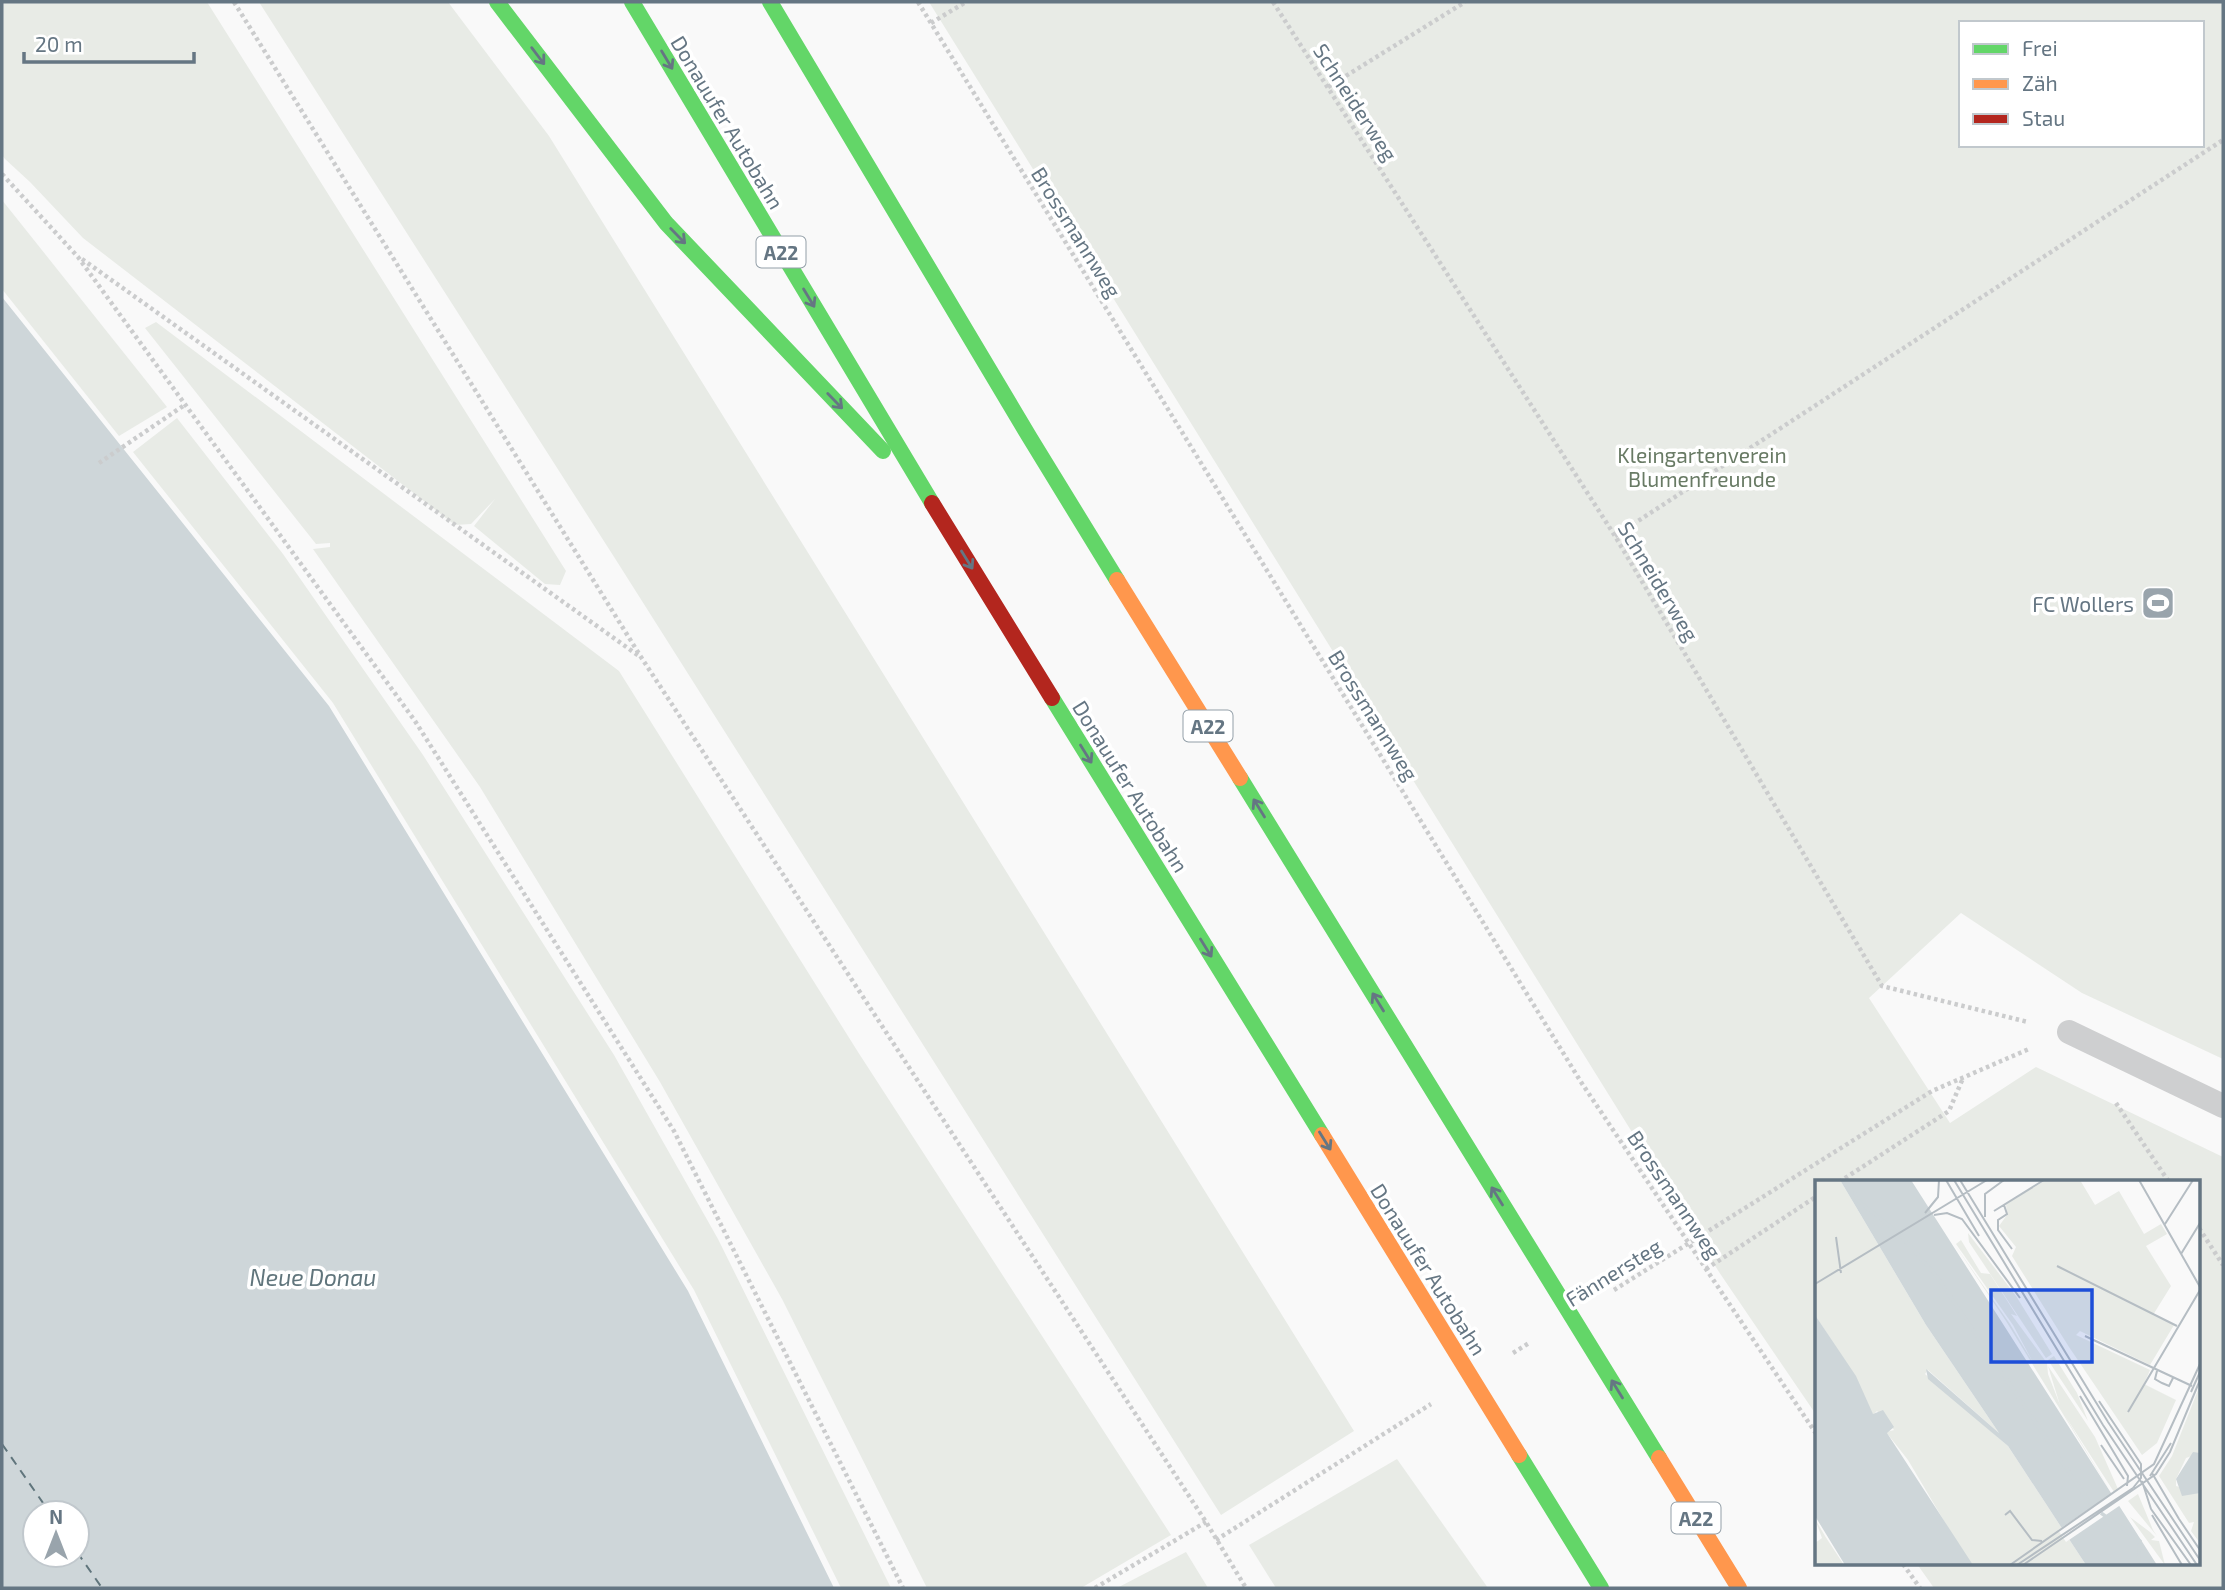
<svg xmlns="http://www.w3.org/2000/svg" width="2225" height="1590" font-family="'Exo 2',sans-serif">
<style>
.green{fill:#e8ebe6;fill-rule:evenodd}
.water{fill:#ced6d9;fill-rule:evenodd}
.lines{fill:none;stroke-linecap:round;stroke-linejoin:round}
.ferry{stroke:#60757c;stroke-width:2;stroke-dasharray:9 7;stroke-linecap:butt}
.path{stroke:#cbcccd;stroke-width:4.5;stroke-dasharray:3.5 3.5;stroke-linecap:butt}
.lane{stroke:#cecfd0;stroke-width:24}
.fast{stroke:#63d668;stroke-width:16}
.slow{stroke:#ff974d;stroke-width:16}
.jam{stroke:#b3261e;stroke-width:16}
.oneway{stroke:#657683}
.labels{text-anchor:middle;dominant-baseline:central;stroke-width:7;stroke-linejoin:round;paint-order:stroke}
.shield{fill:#fff;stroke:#939fa8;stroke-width:2}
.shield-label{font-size:19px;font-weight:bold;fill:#657683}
.street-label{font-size:21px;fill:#657683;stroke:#fff}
.park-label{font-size:21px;fill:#687a64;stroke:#fff}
.poi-label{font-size:21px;fill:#657683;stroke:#fff;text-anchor:end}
.water-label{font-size:23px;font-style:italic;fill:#60757c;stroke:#fff}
.inset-river{fill:none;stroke:#ced6d9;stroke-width:3.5}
.inset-road{fill:none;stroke:#b5bdc3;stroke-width:2}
.view{fill:#1d4ed8;fill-opacity:0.15;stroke:#1d4ed8;stroke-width:3.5}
.inset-edge{fill:none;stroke:#657683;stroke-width:3.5}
</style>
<rect width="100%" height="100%" fill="#f9f9f9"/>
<g class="green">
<path d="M 2,2 L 207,2 L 566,571 L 560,585 L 545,584 L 474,526 L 495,499 L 471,524 L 455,525 L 83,238 L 30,182 L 5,159 L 2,155 Z"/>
<path d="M 259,2 L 448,2 L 549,136 L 1354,1431 L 1221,1515 L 616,560 Z"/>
<path d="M 929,2 L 2223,2 L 2223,1059 L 2082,993 L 1961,913 L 1869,998 L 1950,1123 L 2036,1067 L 2223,1157 L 2223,1588 L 1934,1588 L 1917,1564 L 2199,1564 L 2199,1182 L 1817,1182 L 1817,1416 L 1719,1272 ZM 1961,23 L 2202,23 L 2202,145 L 1961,145 Z"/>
<path d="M 2,200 L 167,407 L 119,436 L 2,289 Z"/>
<path d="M 156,322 L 619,671 L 858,1052 L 1171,1535 L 1081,1588 L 927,1588 L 782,1299 L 660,1082 L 480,787 L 313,549 L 330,547 L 330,543 L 316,544 L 145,328 Z"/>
<path d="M 177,418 L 283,554 L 423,755 L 614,1055 L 718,1239 L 891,1588 L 841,1588 L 694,1290 L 333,703 L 133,452 Z"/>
<path d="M 1397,1459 L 1488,1588 L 1276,1588 L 1249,1545 Z"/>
<path d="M 1186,1552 L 1208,1588 L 1117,1588 Z"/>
</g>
<path class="water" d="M 2,297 L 329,706 L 688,1291 L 834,1588 L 2,1588 ZM 35,1513 L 77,1513 L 77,1555 L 35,1555 Z"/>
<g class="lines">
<g class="ferry">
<path d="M 2,1444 L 50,1513"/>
<path d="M 77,1552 L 102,1588"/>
</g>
<g class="path">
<path d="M 234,2 L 641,657 L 1206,1522 L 1246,1588"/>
<path d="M 918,2 L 1581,1082 L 1817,1435"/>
<path d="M 1273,2 L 1615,536 L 1882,986 L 2028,1022"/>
<path d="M 931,23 L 966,2"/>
<path d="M 1328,87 L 1465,2"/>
<path d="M 2,174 L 78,257 L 415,721 L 674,1131 L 903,1588"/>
<path d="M 82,259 L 639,656"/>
<path d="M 99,463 L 186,404"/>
<path d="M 1615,536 L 2223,140"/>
<path d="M 2116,1103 L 2169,1182"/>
<path d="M 1839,1182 L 1949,1111 L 1963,1078"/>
<path d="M 2199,1228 L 2223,1265"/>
<path d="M 1706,1269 L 1817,1196"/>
<path d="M 1614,1290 L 1932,1091 L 2029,1049"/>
<path d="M 1513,1353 L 1529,1343"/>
<path d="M 1216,1540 L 1431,1404"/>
<path d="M 1903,1564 L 1920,1588"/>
<path d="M 1095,1588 L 1206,1522"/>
</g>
<path class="lane" d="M 2069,1032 L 2223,1106"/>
<g class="fast">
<path d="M 497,2 L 666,223 L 883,451"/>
<path d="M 632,2 L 932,503"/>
<path d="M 770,2 L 1030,438 L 1117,580"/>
<path d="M 1052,698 L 1322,1135"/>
<path d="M 1240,778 L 1659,1458"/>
<path d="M 1519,1455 L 1601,1588"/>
</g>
<g class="slow">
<path d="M 1117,580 L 1240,778"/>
<path d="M 1322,1135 L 1519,1455"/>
<path d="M 1659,1458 L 1739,1588"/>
</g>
<path class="jam" d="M 932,503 L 1052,698"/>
</g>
<defs><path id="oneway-shaft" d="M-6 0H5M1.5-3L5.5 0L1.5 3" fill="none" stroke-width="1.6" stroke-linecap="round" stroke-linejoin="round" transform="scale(1.75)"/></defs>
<g class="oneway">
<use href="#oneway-shaft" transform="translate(538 56) rotate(53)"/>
<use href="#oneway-shaft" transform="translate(667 60) rotate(59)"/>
<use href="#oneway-shaft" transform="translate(678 236) rotate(46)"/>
<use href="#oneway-shaft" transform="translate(809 298) rotate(59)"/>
<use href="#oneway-shaft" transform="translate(835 401) rotate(46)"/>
<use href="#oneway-shaft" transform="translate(967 560) rotate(58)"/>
<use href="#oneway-shaft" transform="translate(1086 754) rotate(58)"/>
<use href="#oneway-shaft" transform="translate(1259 808) rotate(-122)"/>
<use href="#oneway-shaft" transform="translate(1206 948) rotate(58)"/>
<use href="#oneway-shaft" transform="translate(1378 1002) rotate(-122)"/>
<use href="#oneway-shaft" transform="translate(1325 1141) rotate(58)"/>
<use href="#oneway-shaft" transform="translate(1497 1196) rotate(-122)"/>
<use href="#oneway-shaft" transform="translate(1617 1389) rotate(-122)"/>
</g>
<defs>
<symbol id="stadium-square" viewBox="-11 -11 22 22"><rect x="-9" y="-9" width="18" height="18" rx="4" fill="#99a4ac" stroke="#fff"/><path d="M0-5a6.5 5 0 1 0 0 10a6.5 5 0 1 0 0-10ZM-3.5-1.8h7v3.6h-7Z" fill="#fff"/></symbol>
</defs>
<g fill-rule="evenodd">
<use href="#stadium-square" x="2139" y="584" width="38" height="38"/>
</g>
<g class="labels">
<g class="shield">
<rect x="756.5" y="236.5" width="49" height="31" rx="5"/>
<rect x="1183.5" y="710.5" width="49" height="31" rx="5"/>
<rect x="1671.5" y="1502.5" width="49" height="31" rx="5"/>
</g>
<g class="shield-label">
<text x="781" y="252">A22</text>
<text x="1208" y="726">A22</text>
<text x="1696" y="1518">A22</text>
</g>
<g class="street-label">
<text transform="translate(1356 102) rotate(57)">Schneiderweg</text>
<text transform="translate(728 122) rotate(59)">Donauufer Autobahn</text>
<text transform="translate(1077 232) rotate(58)">Brossmannweg</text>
<text transform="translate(1659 581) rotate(59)">Schneiderweg</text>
<text transform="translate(1374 715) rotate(58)">Brossmannweg</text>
<text transform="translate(1131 786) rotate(58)">Donauufer Autobahn</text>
<text transform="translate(1675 1194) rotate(56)">Brossmannweg</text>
<text transform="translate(1429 1269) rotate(58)">Donauufer Autobahn</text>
<text transform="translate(1613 1272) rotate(-32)">Fännersteg</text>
</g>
<g class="park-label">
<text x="1702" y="454">Kleingartenverein<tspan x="1702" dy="24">Blumenfreunde</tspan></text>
</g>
<g class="poi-label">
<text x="2134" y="603">FC Wollers</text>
</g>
<g class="water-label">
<text x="313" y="1277">Neue Donau</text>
</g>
</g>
<g transform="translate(1815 1180)">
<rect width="385" height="385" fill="#f9f9f9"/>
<path d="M 0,0 L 25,0 L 111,145 L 184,253 L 113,190 L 110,194 L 193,266 L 271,385 L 158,385 L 148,373 L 93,280 L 71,252 L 79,250 L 62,231 L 58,235 L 40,196 L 0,135 ZM 231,0 L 265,0 L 280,25 L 304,11 L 329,54 L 346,44 L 352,54 L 331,66 L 356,106 L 338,135 L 359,145 L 335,185 L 265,151 L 261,155 L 335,190 L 329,204 L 361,220 L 342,263 L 327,275 L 254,167 L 197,76 L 201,67 L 184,46 L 192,35 L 191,24 ZM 153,53 L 201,116 L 237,174 L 231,178 L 154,62 ZM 146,60 L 166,93 L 175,94 L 202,136 L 196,134 L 232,183 L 233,194 L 245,225 L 233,186 L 280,257 L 303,309 L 299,312 L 229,203 L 198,145 L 141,64 ZM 140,65 L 195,144 L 297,314 L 191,141 ZM 239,176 L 262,213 L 273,241 L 233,180 ZM 385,205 L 385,273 L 371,278 L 361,299 L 361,306 L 385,313 L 385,363 L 376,351 L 379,342 L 374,343 L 344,296 L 357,276 ZM 323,314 L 338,350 L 342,356 L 313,321 ZM 315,337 L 335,352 L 340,357 L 336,360 L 344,361 L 350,385 ZM 0,339 L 10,356 L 29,385 L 3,385 L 0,381 L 0,363 L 7,358 Z" fill="#e8ebe6"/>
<path d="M 25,0 L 96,0 L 342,385 L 271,385 L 193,266 L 113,199 L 111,189 L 184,253 L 111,145 ZM 0,135 L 41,196 L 58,234 L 68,230 L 79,247 L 72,253 L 158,385 L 30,385 L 0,336 ZM 378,272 L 385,273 L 385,313 L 367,316 L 361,299 Z" fill="#ced6d9"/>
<path d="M 299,312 L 307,324 L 251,362 L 243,350 Z" fill="#f9f9f9"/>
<path class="inset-river" d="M 37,0 L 42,20 L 82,52M 86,56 L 123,98 L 276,325M 286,333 L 325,361 L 323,385"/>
<path class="inset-road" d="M 131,0 L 164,56M 139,0 L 288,245 L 382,385M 145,0 L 293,242 L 385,380M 324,0 L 385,107M 189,25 L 192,34 L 183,40 L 183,50 L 197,69M 179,31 L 229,0M 110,33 L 123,17 L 124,0M 119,35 L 132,33 L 147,39 L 205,118M 170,37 L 170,14 L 189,0M 350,44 L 378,0M 21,57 L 26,93M 366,74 L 385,43M 242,86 L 362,146M 0,104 L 172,0M 270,156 L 377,206M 342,191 L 340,199 L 347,203 L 354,206 L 358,198M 376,212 L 385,192M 265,216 L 313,296 L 312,306M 284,221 L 326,284 L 326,298 L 318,308M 313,232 L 385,110M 286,265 L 309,299M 337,293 L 364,339M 335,296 L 356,263M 327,301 L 336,329M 336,329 L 376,385M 190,335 L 195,331 L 217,360 L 227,361M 337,335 L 367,385M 364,339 L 385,370M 195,385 L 339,284 L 385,184M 202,385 L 318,308M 208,385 L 341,294 L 355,272 L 385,200"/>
<path class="view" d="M 176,110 L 277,110 L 277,182 L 176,182 Z"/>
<rect width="385" height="385" class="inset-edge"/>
</g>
<rect width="2225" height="1590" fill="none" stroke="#657683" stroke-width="7"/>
<rect x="1959" y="21" width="245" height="126" fill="#ffffff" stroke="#c1c8cd" stroke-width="2"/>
<rect x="1973" y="44" width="35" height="10" fill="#63d668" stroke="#c1c8cd" stroke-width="2"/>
<text x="2022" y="56" font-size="21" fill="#657683">Frei</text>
<rect x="1973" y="79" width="35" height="10" fill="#ff974d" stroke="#c1c8cd" stroke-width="2"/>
<text x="2022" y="91" font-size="21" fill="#657683">Zäh</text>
<rect x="1973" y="114" width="35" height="10" fill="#b3261e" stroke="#c1c8cd" stroke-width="2"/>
<text x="2022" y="126" font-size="21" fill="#657683">Stau</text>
<g transform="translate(56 1534)"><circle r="33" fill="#ffffff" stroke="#c1c8cd" stroke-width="2"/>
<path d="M0-5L12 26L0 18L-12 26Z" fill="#99a4ac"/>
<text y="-10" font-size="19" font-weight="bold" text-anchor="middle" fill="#657683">N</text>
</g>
<path d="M24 52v10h170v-10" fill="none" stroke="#657683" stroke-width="3.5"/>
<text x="35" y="52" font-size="21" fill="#657683" stroke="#ffffff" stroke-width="5" paint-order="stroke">20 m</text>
</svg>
